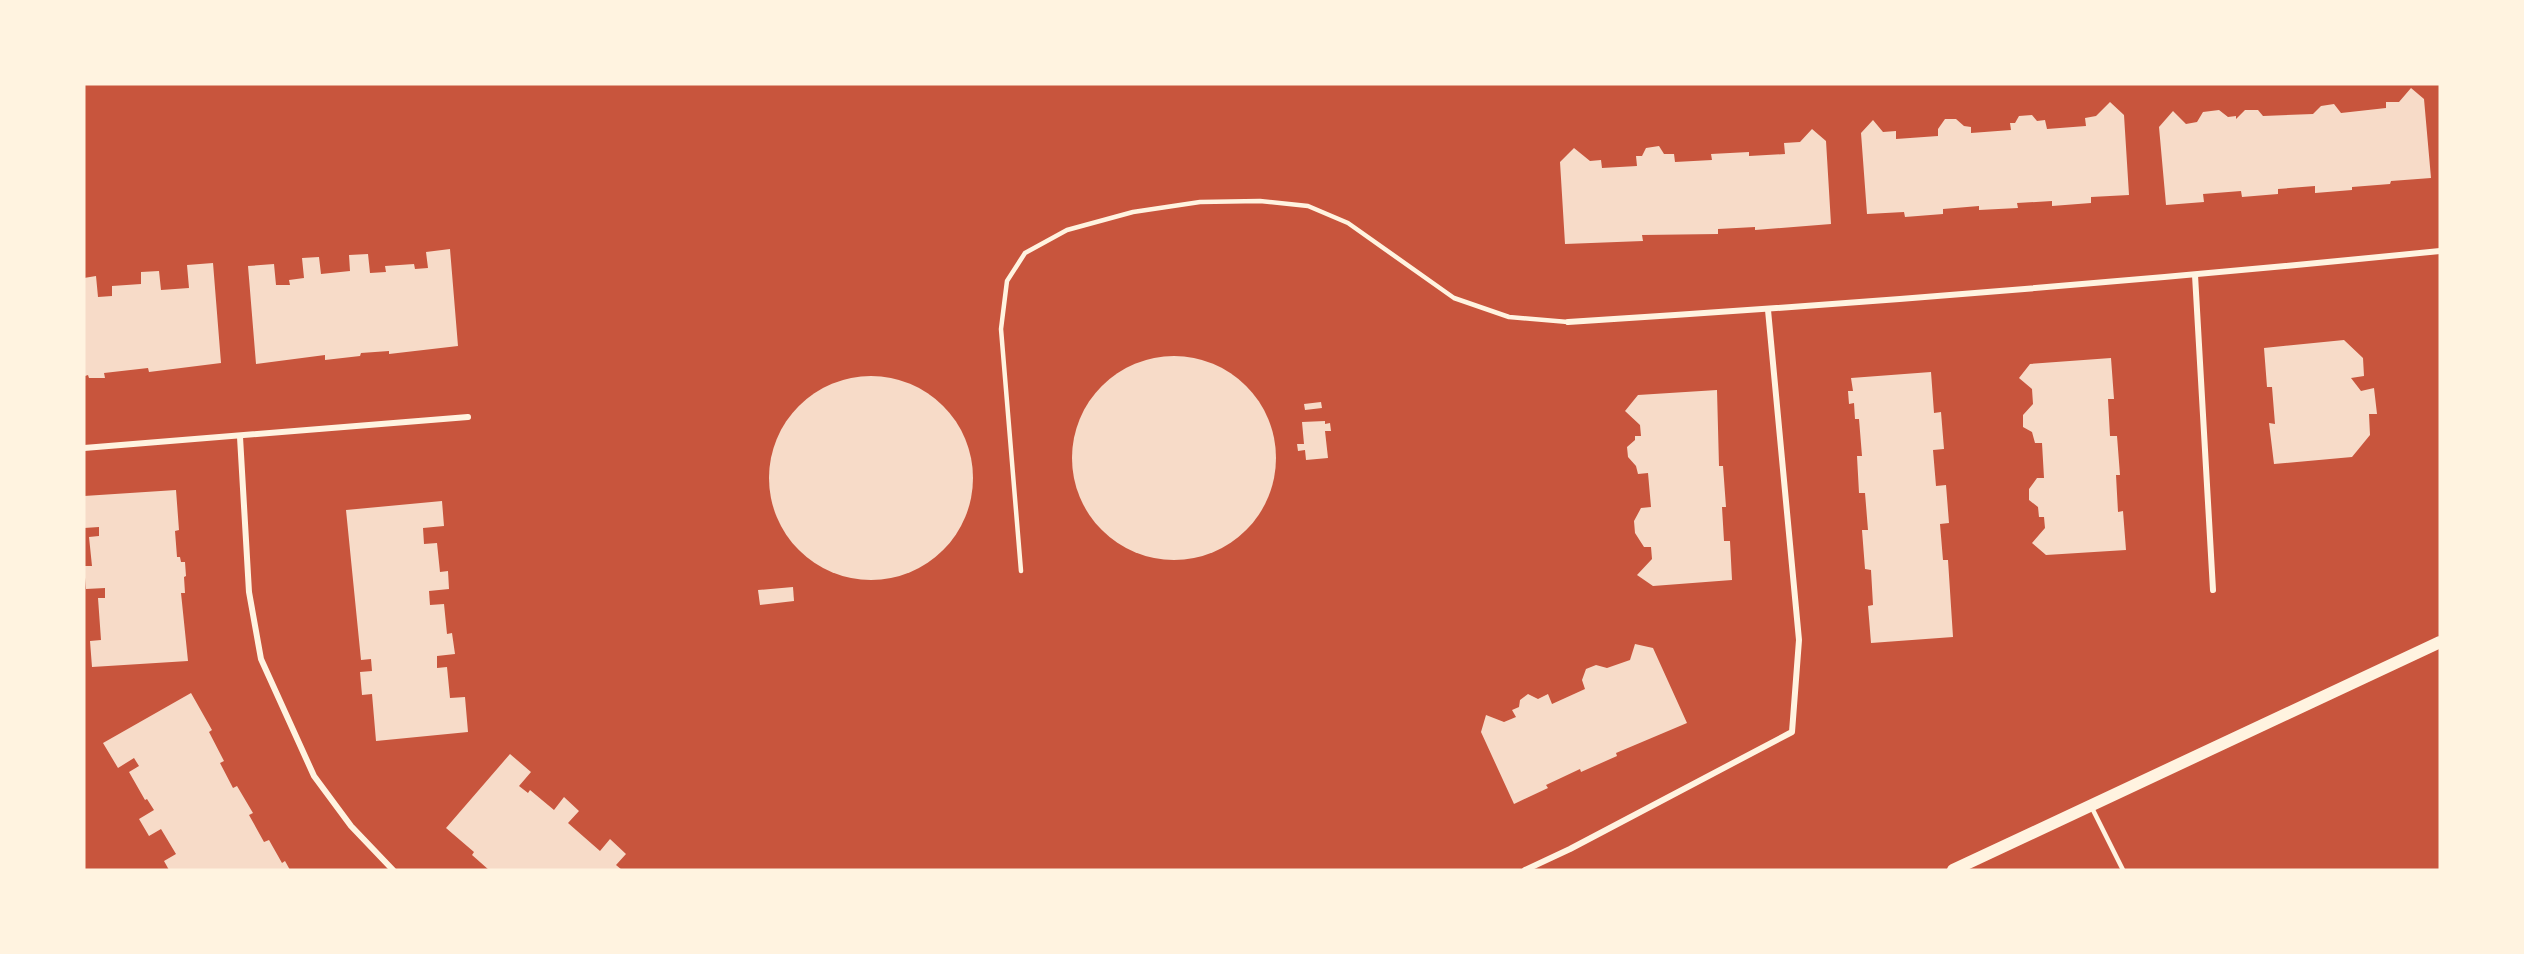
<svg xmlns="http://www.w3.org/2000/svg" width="2524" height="954" font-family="'Public Sans',sans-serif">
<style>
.building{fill:#f7dbc8}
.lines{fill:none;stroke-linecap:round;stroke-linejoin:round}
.service{stroke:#fff3e0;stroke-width:4.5}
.minor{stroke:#fff3e0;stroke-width:6}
.secondary{stroke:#fff3e0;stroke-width:12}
</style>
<rect width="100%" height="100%" fill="#c8553d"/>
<g class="building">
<path d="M 2411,88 L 2424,99 L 2431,178 L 2391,181 L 2390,184 L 2352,187 L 2352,190 L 2315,193 L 2315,186 L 2278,189 L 2278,194 L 2242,197 L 2241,191 L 2203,194 L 2204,202 L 2166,205 L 2159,127 L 2173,111 L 2186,124 L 2197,122 L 2203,112 L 2219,110 L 2228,117 L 2236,116 L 2236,119 L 2245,110 L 2258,110 L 2263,116 L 2313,114 L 2321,106 L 2334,104 L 2341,113 L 2386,108 L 2386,102 L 2399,102 Z"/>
<path d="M 2110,102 L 2124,115 L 2129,195 L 2091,197 L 2091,203 L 2052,206 L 2052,201 L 2017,203 L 2018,208 L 1979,210 L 1979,206 L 1943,209 L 1943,214 L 1905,217 L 1904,212 L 1867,214 L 1861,133 L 1873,120 L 1883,132 L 1896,131 L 1896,139 L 1938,136 L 1938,129 L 1945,119 L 1956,119 L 1964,126 L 1971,127 L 1971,133 L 2011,130 L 2010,123 L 2015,123 L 2019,116 L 2032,115 L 2037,121 L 2045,120 L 2047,129 L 2086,126 L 2085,118 L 2096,116 Z"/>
<path d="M 1812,129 L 1826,141 L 1831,224 L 1755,230 L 1755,227 L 1718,229 L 1718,234 L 1642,235 L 1643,241 L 1565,244 L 1560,162 L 1574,148 L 1590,161 L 1601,160 L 1602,168 L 1637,166 L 1636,156 L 1642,156 L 1646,148 L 1659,146 L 1664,154 L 1674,154 L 1675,162 L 1712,160 L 1711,154 L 1749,152 L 1749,156 L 1785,154 L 1784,143 L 1800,142 Z"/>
<path d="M 450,249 L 458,346 L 389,354 L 389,351 L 361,353 L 360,356 L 325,360 L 325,355 L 256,364 L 248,266 L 274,264 L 276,285 L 290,285 L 289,280 L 304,278 L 302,258 L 319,257 L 321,274 L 350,271 L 349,255 L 368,254 L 370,273 L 386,272 L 385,266 L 414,264 L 415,269 L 428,268 L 426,252 Z"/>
<path d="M 213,263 L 221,363 L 149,372 L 148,368 L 104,373 L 105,378 L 89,378 L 88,375 L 85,376 L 84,278 L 96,276 L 98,297 L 112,296 L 112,286 L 141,284 L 141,272 L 159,271 L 161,290 L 189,288 L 187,265 Z"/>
<path d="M 2344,340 L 2363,358 L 2364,376 L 2351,378 L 2361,391 L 2374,388 L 2377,414 L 2369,414 L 2370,435 L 2352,457 L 2274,464 L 2269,423 L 2275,424 L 2272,387 L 2267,387 L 2264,348 Z"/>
<circle cx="1174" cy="458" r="102"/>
<path d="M 2111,358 L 2114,399 L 2108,399 L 2110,436 L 2117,436 L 2120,475 L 2116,475 L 2118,512 L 2123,511 L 2126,550 L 2046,555 L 2032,543 L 2045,528 L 2044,517 L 2039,517 L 2038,507 L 2029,500 L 2029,489 L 2037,478 L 2044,478 L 2042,443 L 2035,443 L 2032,432 L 2023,427 L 2023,415 L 2033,404 L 2032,389 L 2019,378 L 2030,364 Z"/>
<path d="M 1931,372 L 1934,413 L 1941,412 L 1944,449 L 1933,450 L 1936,486 L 1946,485 L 1949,523 L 1940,524 L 1943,560 L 1948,560 L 1953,637 L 1871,643 L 1868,606 L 1873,605 L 1871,570 L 1865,569 L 1862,530 L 1868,530 L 1865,493 L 1859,493 L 1857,456 L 1862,456 L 1859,419 L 1855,419 L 1854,403 L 1849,404 L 1848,391 L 1853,391 L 1851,378 Z"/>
<circle cx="871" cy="478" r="102"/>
<path d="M 1717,390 L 1719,466 L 1723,466 L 1726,507 L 1722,507 L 1724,541 L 1730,541 L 1732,580 L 1653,586 L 1637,575 L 1652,559 L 1651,547 L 1644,547 L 1635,533 L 1634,521 L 1641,508 L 1651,507 L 1648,473 L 1638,474 L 1636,466 L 1628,457 L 1627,447 L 1635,440 L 1635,436 L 1641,436 L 1640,425 L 1625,411 L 1638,395 Z"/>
<path d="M 1321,402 L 1322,408 L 1305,410 L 1304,404 Z"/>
<path d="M 1325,421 L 1325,424 L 1330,423 L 1331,431 L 1325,431 L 1328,458 L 1306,460 L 1305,450 L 1298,451 L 1297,444 L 1304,444 L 1302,422 Z"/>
<path d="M 176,490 L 179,530 L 175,531 L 177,557 L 180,557 L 181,562 L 185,562 L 186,576 L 184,577 L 185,593 L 181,593 L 188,661 L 92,667 L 90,641 L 101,640 L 98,598 L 105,598 L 105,588 L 86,589 L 84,566 L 92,566 L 89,537 L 99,536 L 99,527 L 84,528 L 84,496 Z"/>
<path d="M 442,501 L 444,526 L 423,528 L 424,544 L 437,543 L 440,572 L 448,571 L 449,589 L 429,591 L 430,605 L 444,604 L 447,634 L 452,633 L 455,654 L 437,656 L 437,668 L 447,667 L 450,698 L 465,697 L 468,732 L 376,741 L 372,694 L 362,695 L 360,672 L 372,671 L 371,659 L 361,660 L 346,510 Z"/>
<path d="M 793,587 L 794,601 L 760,605 L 758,590 Z"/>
<path d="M 1635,644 L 1653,648 L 1687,723 L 1616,753 L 1617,756 L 1581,772 L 1580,769 L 1546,785 L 1548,788 L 1514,804 L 1481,732 L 1486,715 L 1504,722 L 1516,717 L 1512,710 L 1519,707 L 1520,700 L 1528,694 L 1538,699 L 1548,694 L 1552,704 L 1585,689 L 1582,680 L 1586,669 L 1596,665 L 1607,668 L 1630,660 Z"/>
<path d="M 191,693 L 212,730 L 209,732 L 224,761 L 220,763 L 233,788 L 237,786 L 253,813 L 249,815 L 264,842 L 269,840 L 282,863 L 285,861 L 290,870 L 169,870 L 164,861 L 176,854 L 161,829 L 149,836 L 139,819 L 154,810 L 147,799 L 145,800 L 129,772 L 139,766 L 134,758 L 118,768 L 103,743 Z"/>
<path d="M 510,754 L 531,772 L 519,786 L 528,793 L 530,790 L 554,810 L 564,797 L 579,811 L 568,823 L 600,851 L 610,839 L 626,854 L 616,865 L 622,870 L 489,870 L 472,855 L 474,852 L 446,828 Z"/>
</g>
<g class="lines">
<g class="service">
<path d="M 1021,571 L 1001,329 L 1007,281 L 1025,253 L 1067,230 L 1133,212 L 1200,202 L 1260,201 L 1308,206 L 1348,223 L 1454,298 L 1509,317 L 1568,322"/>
<path d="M 2092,808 L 2123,870"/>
</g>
<g class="minor">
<path d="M 2195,275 L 2213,590"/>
<path d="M 1568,322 C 1859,304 2150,280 2440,251"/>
<path d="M 240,437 L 249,592 L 261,659 L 314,776 L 351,826 L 393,870"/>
<path d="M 84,448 L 468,417"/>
<path d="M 1525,870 L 1570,849 L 1792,732 L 1799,640 L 1768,310"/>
</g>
<path class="secondary" d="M 1953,870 L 2440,642"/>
</g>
<rect width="2524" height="954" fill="none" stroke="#fff3e0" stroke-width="171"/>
</svg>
